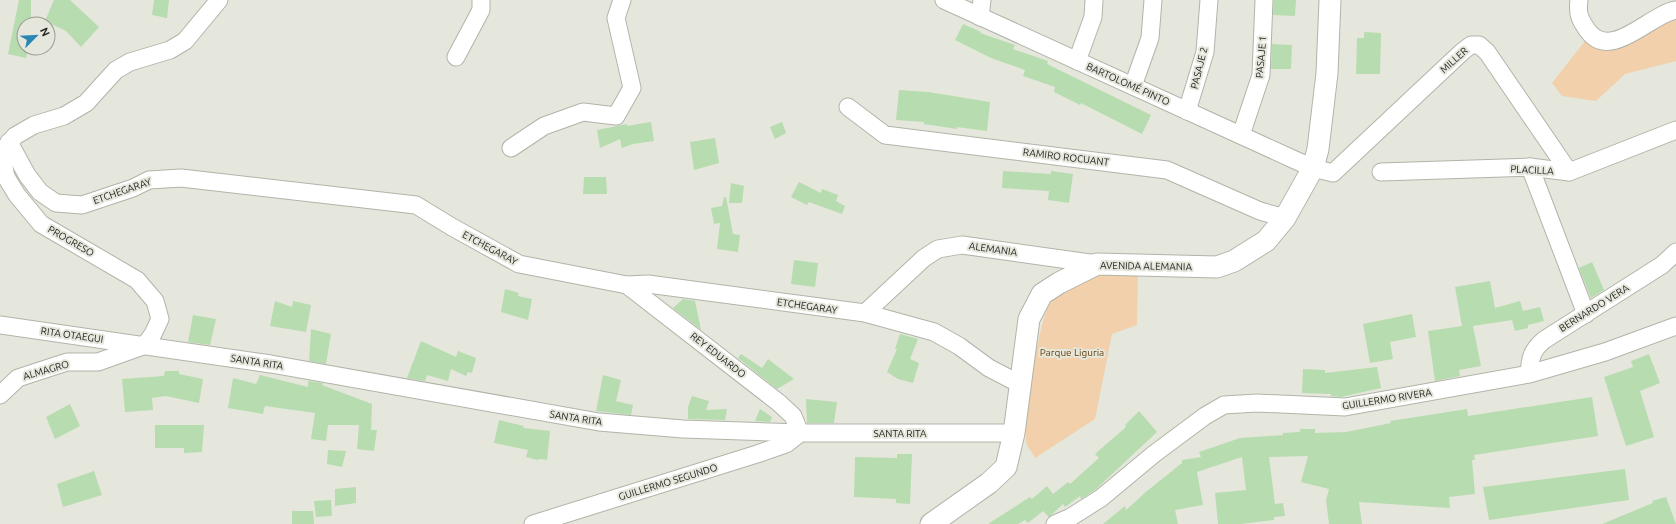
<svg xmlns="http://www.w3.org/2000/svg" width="1676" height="524" font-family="Ubuntu,sans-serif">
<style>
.green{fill:#f1d0ab}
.building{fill:#b7dcaf}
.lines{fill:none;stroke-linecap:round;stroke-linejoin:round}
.minor-casing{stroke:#b1b4a9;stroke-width:19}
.major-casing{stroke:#b1b4a9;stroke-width:23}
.minor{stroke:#fff;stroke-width:17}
.major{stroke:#fff;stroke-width:21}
.labels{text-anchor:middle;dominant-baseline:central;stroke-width:4;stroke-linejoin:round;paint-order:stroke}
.street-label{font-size:10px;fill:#242521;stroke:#e5e7dc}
.park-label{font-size:10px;fill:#643e08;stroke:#e5e7dc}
</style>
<rect width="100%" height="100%" fill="#e5e7dc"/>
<g class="green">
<path d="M 1676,12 L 1676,61 L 1625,74 L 1596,101 L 1562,96 L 1552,83 L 1585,41 L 1611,48 Z"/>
<path d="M 1106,273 L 1138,275 L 1137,325 L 1112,334 L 1095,419 L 1035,458 C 1033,454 1029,449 1027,445 C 1022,429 1039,317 1050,304 C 1064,287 1086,281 1106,273 Z"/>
</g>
<g class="building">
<path d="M 19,0 L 31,0 L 31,24 L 24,24 L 24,48 L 28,48 L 26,58 L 8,54 Z"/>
<path d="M 54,0 L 70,0 L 99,27 L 81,47 L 66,31 L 45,21 Z"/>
<path d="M 154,0 L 169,0 L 167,18 L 152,15 Z"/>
<path d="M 1274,0 L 1296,0 L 1295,16 L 1273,15 Z"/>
<path d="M 963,24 L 981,32 L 980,33 L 1015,45 L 1013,49 L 1048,61 L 1047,64 L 1151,115 L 1142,134 L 1081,103 L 1080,105 L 1054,92 L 1055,87 L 1023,76 L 1025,70 L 991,58 L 955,40 Z"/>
<path d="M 1364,32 L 1381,33 L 1380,74 L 1356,74 L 1357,38 L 1364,38 Z"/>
<path d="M 1272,44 L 1292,45 L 1291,69 L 1271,69 Z"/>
<path d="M 899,90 L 928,92 L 990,102 L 987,131 L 957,127 L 957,129 L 924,124 L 924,122 L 896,120 Z"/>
<path d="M 651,122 L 654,141 L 633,144 L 622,148 L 620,139 L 600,148 L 597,130 L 627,124 L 627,126 Z"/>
<path d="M 782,122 L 786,133 L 775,139 L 770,127 Z"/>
<path d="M 715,138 L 719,163 L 694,170 L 690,142 Z"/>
<path d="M 1003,171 L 1051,174 L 1051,171 L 1073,174 L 1069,203 L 1048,200 L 1049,191 L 1002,188 Z"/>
<path d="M 584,177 L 606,177 L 607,194 L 583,194 Z"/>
<path d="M 799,182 L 821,193 L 822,189 L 838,195 L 836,201 L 845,206 L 842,214 L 809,202 L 807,205 L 791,197 Z"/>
<path d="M 731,183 L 744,186 L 742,203 L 729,203 Z"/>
<path d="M 724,197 L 726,197 L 733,234 L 740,235 L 738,252 L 717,249 L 720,223 L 714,224 L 711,208 L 722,206 Z"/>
<path d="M 794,260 L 818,263 L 815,287 L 791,284 Z"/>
<path d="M 1592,262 L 1604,290 L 1591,298 L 1579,268 Z"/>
<path d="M 1490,281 L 1495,308 L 1520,301 L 1523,311 L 1540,307 L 1544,321 L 1528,325 L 1528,328 L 1515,331 L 1512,320 L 1473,326 L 1481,366 L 1459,370 L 1460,376 L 1435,381 L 1428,331 L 1462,326 L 1455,287 Z"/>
<path d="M 505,289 L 519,293 L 518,296 L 532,299 L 528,320 L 501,312 Z"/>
<path d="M 683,299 L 695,301 L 701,330 L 673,308 Z"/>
<path d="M 275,301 L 292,307 L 293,301 L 311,305 L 306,332 L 270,326 Z"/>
<path d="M 1412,314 L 1416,337 L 1390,342 L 1393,359 L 1370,363 L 1363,324 Z"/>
<path d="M 193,315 L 216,319 L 210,345 L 188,342 Z"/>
<path d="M 311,329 L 331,334 L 326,364 L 309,361 Z"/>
<path d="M 900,334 L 918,339 L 910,359 L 919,363 L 913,383 L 898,379 L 887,372 L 897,349 L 895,349 Z"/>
<path d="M 421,341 L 456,357 L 458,351 L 476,358 L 472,373 L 468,372 L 466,376 L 451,369 L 448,381 L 427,375 L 425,381 L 407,378 Z"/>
<path d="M 741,354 L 762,368 L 768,359 L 794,379 L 777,389 L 738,358 Z"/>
<path d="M 1649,354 L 1660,383 L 1640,391 L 1654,437 L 1626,446 L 1604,377 L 1633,367 L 1631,361 Z"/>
<path d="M 1377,367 L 1381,388 L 1341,397 L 1331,396 L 1331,394 L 1302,393 L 1303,369 L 1325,370 L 1325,373 Z"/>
<path d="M 165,371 L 179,371 L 179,374 L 203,379 L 199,403 L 166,396 L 152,398 L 153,410 L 125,412 L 122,379 L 164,376 Z"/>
<path d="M 260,375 L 308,387 L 308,381 L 323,383 L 322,385 L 372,404 L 371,430 L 377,430 L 374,451 L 357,449 L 359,425 L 328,425 L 326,441 L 311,439 L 315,413 L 265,406 L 263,414 L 228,408 L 233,378 L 256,384 Z"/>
<path d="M 603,375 L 621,380 L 616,401 L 633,405 L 631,415 L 596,411 Z"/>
<path d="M 692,396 L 709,401 L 706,410 L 727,409 L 725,420 L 688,419 L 688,407 Z"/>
<path d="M 1592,397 L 1598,436 L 1474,455 L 1475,460 L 1472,460 L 1475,494 L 1449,497 L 1450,508 L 1359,502 L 1362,524 L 1329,524 L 1326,500 L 1329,489 L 1301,482 L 1308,456 L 1269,457 L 1275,504 L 1283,503 L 1285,516 L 1274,517 L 1274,520 L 1240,524 L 1218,524 L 1215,493 L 1246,490 L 1242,457 L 1197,472 L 1203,505 L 1175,510 L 1178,524 L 1103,524 L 1125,506 L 1126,510 L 1147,491 L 1182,463 L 1182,460 L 1201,457 L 1199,452 L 1240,438 L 1283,435 L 1283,433 L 1300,432 L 1300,429 L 1315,429 L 1315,433 L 1346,432 L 1391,423 L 1390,421 L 1467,409 L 1468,416 Z"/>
<path d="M 806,399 L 837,402 L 834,423 L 807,423 Z"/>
<path d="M 70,404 L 80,426 L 55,439 L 46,417 Z"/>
<path d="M 760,409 L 772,417 L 770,422 L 755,421 Z"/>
<path d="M 1139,411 L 1157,432 L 1095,490 L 1081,499 L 1080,496 L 1065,507 L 1063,504 L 1049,517 L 1043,511 L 1028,523 L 1025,520 L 1018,524 L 988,524 L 1030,497 L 1032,499 L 1047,486 L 1053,494 L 1068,482 L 1070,484 L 1099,458 L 1095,454 L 1126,427 L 1125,425 Z"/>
<path d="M 499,420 L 524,426 L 523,428 L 550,431 L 547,460 L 540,459 L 537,460 L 526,457 L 528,450 L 494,443 Z"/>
<path d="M 155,425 L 204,425 L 202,452 L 184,453 L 184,448 L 155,448 Z"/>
<path d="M 328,450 L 346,451 L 342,467 L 327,464 Z"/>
<path d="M 897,454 L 912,454 L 910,504 L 896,503 L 896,499 L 854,497 L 855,457 L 897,458 Z"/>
<path d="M 1625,469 L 1629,500 L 1489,520 L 1483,487 Z"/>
<path d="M 94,471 L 102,495 L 63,507 L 57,484 Z"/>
<path d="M 356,487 L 356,503 L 335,506 L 335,489 Z"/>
<path d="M 1666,497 L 1676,524 L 1602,524 L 1653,503 L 1652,501 Z"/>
<path d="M 331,500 L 332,516 L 316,517 L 314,501 Z"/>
<path d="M 292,511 L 313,511 L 314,524 L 292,524 Z"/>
</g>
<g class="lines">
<defs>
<g id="minor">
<path d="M 944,0 L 1295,160 L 1313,168 L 1333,173 L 1463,51 L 1471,45 L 1479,45 L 1487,52 L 1569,172"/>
<path d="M 1579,0 C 1577,14 1580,20 1588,31 C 1611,62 1650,14 1676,10"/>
<path d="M 980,17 L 982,0"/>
<path d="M 456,57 L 481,10 L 481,0"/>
<path d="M 1077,61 L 1093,17 L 1094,0"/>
<path d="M 1133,86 L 1150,38 L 1153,0"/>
<path d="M 848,107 L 885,135 L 1167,170 L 1260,211 L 1285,218"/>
<path d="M 1187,111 L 1205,52 L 1209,0"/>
<path d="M 1241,135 L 1261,75 L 1264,0"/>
<path d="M 9,142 L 27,175 L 40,192 L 56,203 L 82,205 L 133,188 L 149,180 L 181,178 L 416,205 L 452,227 L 519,264 L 627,285 L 648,284 L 865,313 L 934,332 L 959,346 L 989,368 L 1020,384"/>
<path d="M 511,148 L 544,126 L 583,112 L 616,116 L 632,88 L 616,18 L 622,0"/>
<path d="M 1530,167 L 1586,314"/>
<path d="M 1381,172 L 1530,167 L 1569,172 L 1676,130"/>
<path d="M 865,313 L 924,258 L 938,249 L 962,245 L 1097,264"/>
<path d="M 0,325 L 271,364 L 599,422 L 683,429 L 800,433 L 1014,433"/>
<path d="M 145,345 L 153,334 L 160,319 L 155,301 L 137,280 L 41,224 L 17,195 L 6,177 L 1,153 L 15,136 L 34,125 L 64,116 L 86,103 L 116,70 L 130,62 L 170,50 L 185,41 L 219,0"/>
<path d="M 1529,374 C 1530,358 1532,350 1544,340 L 1662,265 L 1676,252"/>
<path d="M 0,395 L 18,378 L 67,362 L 98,362 L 143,346"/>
<path d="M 533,524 L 757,454 L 786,444 L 800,433 L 793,416 L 779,403 L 627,285"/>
<path d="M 1055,524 L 1071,517 L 1101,498 L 1154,454 L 1205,416 L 1224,405 L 1257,403 L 1345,407 L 1529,374 L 1605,352 L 1676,326"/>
</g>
<path id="major" d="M 931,524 L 989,483 L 1006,467 L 1014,433 L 1029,319 L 1042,294 L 1059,283 L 1097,264 L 1217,267 L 1234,261 L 1266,241 L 1285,218 L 1313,168 L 1318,149 L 1327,73 L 1330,0"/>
</defs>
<use href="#minor" class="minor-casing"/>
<use href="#major" class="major-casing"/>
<use href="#minor" class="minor"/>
<use href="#major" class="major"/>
</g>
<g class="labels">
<g class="street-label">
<text transform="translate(1261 57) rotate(-85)">PASAJE 1</text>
<text transform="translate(1454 60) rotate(-42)">MILLER</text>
<text transform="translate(1199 68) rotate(-76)">PASAJE 2</text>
<text transform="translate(1128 84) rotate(24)">BARTOLOMÉ PINTO</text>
<text transform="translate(1066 157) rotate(7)">RAMIRO ROCUANT</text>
<text transform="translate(1532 170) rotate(3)">PLACILLA</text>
<text transform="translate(122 191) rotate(-19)">ETCHEGARAY</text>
<text transform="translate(71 241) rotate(30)">PROGRESO</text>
<text transform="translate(490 248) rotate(28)">ETCHEGARAY</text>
<text transform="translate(993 249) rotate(8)">ALEMANIA</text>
<text transform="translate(1146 266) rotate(1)">AVENIDA ALEMANIA</text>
<text transform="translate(807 306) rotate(8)">ETCHEGARAY</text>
<text transform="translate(1594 308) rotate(-32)">BERNARDO VERA</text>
<text transform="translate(72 335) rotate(8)">RITA OTAEGUI</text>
<text transform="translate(718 355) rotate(38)">REY EDUARDO</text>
<text transform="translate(257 362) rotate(9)">SANTA RITA</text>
<text transform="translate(46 370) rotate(-16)">ALMAGRO</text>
<text transform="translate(1387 399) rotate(-9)">GUILLERMO RIVERA</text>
<text transform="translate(576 418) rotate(9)">SANTA RITA</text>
<text x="900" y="433">SANTA RITA</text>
<text transform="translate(668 482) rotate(-17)">GUILLERMO SEGUNDO</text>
</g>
<g class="park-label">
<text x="1072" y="352">Parque Liguria</text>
</g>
</g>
<g transform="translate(36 36) rotate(66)"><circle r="19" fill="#e5e7dc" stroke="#989991"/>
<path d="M0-3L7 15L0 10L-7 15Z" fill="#2a87b4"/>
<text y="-6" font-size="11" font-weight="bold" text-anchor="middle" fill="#242521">N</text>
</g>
</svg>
